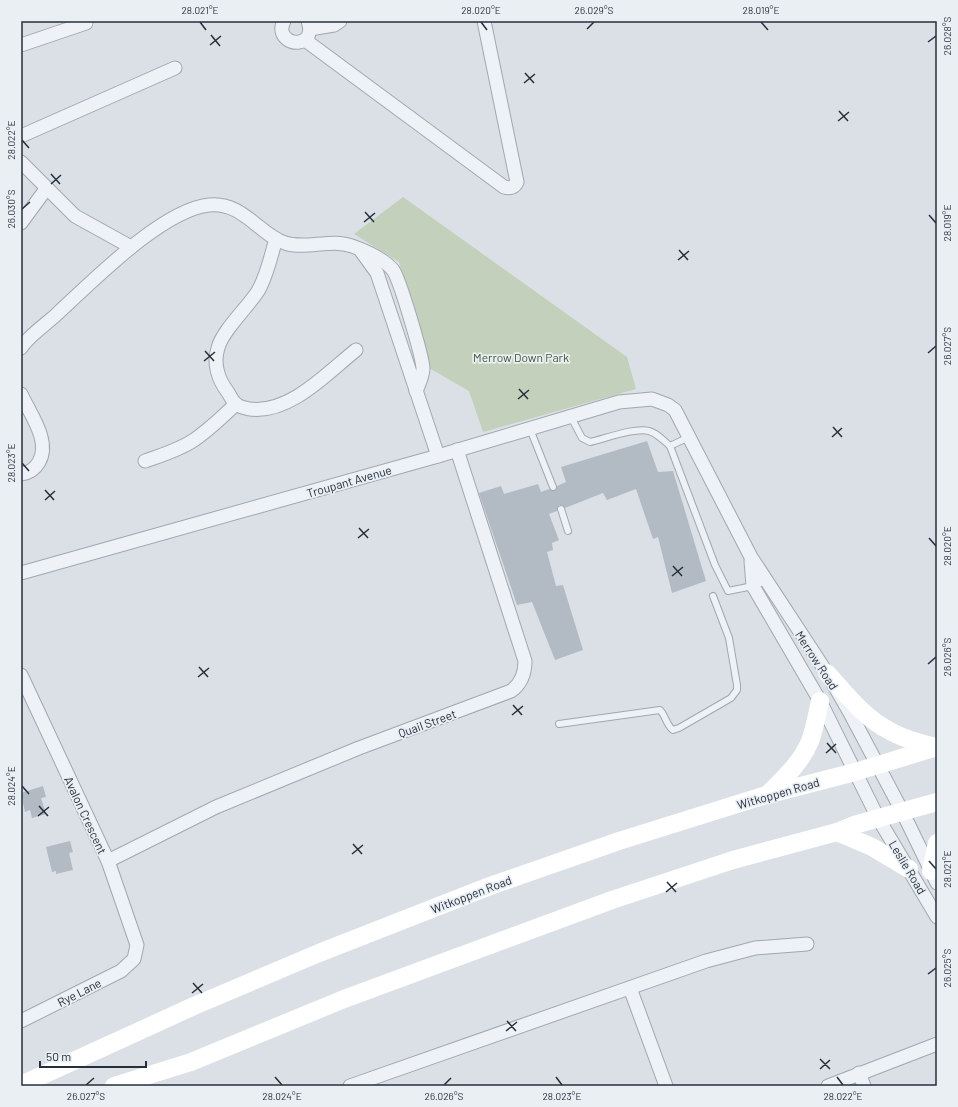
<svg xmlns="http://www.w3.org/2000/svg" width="958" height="1107" font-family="Barlow,sans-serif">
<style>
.green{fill:#c2d0bc}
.building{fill:#b2bac3}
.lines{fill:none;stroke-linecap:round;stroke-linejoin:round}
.lane-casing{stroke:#a1a7b0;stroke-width:8}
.street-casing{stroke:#a1a7b0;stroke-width:15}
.lane{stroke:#eef1f5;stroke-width:6}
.street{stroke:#eef1f5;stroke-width:13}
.secondary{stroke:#fff;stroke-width:18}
.ticks{fill:none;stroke:#252f3c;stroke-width:1.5}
.labels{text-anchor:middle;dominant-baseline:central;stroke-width:3.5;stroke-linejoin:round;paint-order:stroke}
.park-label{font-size:12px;fill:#3c5832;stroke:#eaeff4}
.street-label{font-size:12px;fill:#252f3c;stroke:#eaeff4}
.neatline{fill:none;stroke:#252f3c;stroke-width:1.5}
.ticks-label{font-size:10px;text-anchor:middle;fill:#252f3c}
</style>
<rect width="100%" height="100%" fill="#dbe0e6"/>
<path class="green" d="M 403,197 L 627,357 L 636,389 L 483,432 L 469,391 L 429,368 L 399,262 L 354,234 Z"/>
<g class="building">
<path d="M 647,441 L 658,472 L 673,471 L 706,581 L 672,593 L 658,537 L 653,539 L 636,489 L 607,500 L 603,493 L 565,508 L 562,505 L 559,505 L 557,508 L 557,511 L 549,514 L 559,540 L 552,543 L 553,550 L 547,552 L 556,586 L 563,585 L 583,650 L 555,660 L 532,602 L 517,605 L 479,493 L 501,486 L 504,494 L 538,484 L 541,492 L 549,489 L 554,491 L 557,486 L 566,482 L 561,467 Z"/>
<path d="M 43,786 L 46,797 L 41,798 L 46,814 L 32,818 L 30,810 L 25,812 L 21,793 Z"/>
<path d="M 70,841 L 73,852 L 69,853 L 73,870 L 56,874 L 56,871 L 52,872 L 46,847 Z"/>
</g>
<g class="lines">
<defs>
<g id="lane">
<path d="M 571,417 L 582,438 L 590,442 C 604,439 635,427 649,431 C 657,433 664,441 670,446 L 715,565 L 728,591 L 753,586 L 765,581"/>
<path d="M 530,429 L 553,487"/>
<path d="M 670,446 L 689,437"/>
<path d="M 561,509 L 568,531"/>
<path d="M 559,724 L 660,710 C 666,716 666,725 673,730 L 679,728 L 731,698 L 737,690 L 737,685 L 729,638 L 713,596"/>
</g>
<g id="street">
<path d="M 284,21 C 275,37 296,50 308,37 L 310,29 L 308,21"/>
<path d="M 310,29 L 334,25 L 340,21"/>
<path d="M 305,40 L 504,187 C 510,189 515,187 517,182 L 484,21"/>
<path d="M 21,45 L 86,23"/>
<path d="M 21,136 L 175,68"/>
<path d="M 21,162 L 75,216 L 131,247"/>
<path d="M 21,223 L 46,189"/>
<path d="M 276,239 C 271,255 267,276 258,291 C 248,307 222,331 218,348 C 213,363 218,379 227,391 C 230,395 232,401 236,404 C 239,407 245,408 250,409 C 290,414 327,373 356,350"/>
<path d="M 361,251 L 377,273 L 438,456"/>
<path d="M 21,348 C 28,336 48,323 58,313 C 93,281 162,210 209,205 C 242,201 260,235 285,243 C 306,250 331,238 352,246 C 366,251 383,258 393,270 C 400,280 422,355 423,368 C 423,376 419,384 416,391"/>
<path d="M 21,394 C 30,414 51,441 39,462 C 35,469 29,473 21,474"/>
<path d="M 145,461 C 162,455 179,450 194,440 C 209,430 222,417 236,404"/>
<path d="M 751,561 L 753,586 L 820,701 L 878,818 L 937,917"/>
<path d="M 21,573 L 438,456 L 619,402 L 652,399 L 668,405 L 675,410 L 751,557 L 827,673 L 850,713 L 902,811 L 937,883"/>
<path d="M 21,675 L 108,861 L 137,945 L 134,959 L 121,971 L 21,1021"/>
<path d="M 108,861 L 216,807 L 359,748 L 511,691 C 521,684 525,673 525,661 L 457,450"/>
<path d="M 630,988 L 666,1086"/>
<path d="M 859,1073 L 864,1086"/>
<path d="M 350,1086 L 706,961 L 755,948 L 807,944"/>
<path d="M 828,1086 L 937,1044"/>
</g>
</defs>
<use href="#lane" class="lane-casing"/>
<use href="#street" class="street-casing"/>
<use href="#lane" class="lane"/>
<use href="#street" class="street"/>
<g class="secondary">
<path d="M 827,673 C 846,694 864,718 890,731 C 904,739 920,743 936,747"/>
<path d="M 767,795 C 783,779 802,762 810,741 C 815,728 817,714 820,701"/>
<path d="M 837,832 L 872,847 L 909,869"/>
<path d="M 931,871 L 937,843"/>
<path d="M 21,1085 L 194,1006 L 319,953 L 490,886 L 619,841 L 766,795 L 855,772 L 937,747"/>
<path d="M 114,1086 L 191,1062 L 344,999 L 612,900 L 733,860 L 837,832 L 854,825 L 937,802"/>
</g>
</g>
<path class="ticks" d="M 200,22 L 206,30M 481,22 L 487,30M 761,22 L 768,30M 587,29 L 594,22M 211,35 L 220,46M 928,42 L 936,36M 210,45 L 221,36M 525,73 L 534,83M 524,83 L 535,74M 839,111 L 848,121M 838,121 L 849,112M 22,140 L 29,148M 51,174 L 60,184M 51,184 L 61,175M 22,209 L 30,202M 365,212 L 374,222M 929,215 L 936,223M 364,222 L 375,213M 679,250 L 688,260M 678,260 L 689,251M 205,351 L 214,361M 928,353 L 936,346M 204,361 L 215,352M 519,389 L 528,399M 518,399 L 529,390M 833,427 L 842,437M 832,437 L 842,428M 22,463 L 29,471M 45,490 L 54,500M 45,500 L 55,491M 359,528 L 368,538M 358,538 L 369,529M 929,538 L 936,546M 673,566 L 682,576M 672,576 L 683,567M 928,664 L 936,657M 199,667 L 208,677M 198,677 L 209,668M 513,705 L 522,715M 512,715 L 523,706M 827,743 L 836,753M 826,753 L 836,744M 22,786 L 29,794M 39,806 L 48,816M 38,816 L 49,807M 353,844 L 362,854M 352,854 L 363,845M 929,861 L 936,869M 667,882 L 676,892M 666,892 L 677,883M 928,974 L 936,968M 193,983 L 202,993M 192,993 L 203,984M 507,1021 L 516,1031M 506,1031 L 517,1022M 820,1059 L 830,1069M 820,1069 L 830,1060M 275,1077 L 282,1085M 556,1077 L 562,1085M 837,1077 L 843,1085M 86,1085 L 94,1078M 444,1085 L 451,1078"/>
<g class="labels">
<g class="park-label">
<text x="521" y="357">Merrow Down Park</text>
</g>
<g class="street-label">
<text transform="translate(349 481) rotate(-16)">Troupant Avenue</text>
<text transform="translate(817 660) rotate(57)">Merrow Road</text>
<text transform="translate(427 723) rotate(-20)">Quail Street</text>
<text transform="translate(778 793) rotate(-16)">Witkoppen Road</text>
<text transform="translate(86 815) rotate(65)">Avalon Crescent</text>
<text transform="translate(908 867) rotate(59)">Leslie Road</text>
<text transform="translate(471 894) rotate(-21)">Witkoppen Road</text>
<text transform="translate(79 992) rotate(-27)">Rye Lane</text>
</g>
</g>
<rect width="958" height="1107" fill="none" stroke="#eaeff4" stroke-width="44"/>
<path d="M40 1061v6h106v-6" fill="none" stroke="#252f3c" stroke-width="2"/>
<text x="46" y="1061" font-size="12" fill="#252f3c" stroke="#eaeff4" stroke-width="3" paint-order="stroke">50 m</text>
<rect x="22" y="22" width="914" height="1063" class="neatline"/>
<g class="ticks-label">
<text x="200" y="14">28.021°E</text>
<text x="481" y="14">28.020°E</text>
<text x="594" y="14">26.029°S</text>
<text x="761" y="14">28.019°E</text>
<text transform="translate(947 36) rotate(-90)" y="4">26.028°S</text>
<text transform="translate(11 140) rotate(-90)" y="4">28.022°E</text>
<text transform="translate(11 209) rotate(-90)" y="4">26.030°S</text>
<text transform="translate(947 223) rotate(-90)" y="4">28.019°E</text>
<text transform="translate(947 346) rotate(-90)" y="4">26.027°S</text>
<text transform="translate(11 463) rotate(-90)" y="4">28.023°E</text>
<text transform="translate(947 546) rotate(-90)" y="4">28.020°E</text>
<text transform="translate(947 657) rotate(-90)" y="4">26.026°S</text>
<text transform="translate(11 786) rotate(-90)" y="4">28.024°E</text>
<text transform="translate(947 869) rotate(-90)" y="4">28.021°E</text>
<text transform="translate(947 968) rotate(-90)" y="4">26.025°S</text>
<text x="86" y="1100">26.027°S</text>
<text x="282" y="1100">28.024°E</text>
<text x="444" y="1100">26.026°S</text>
<text x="562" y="1100">28.023°E</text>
<text x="843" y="1100">28.022°E</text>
</g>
</svg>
